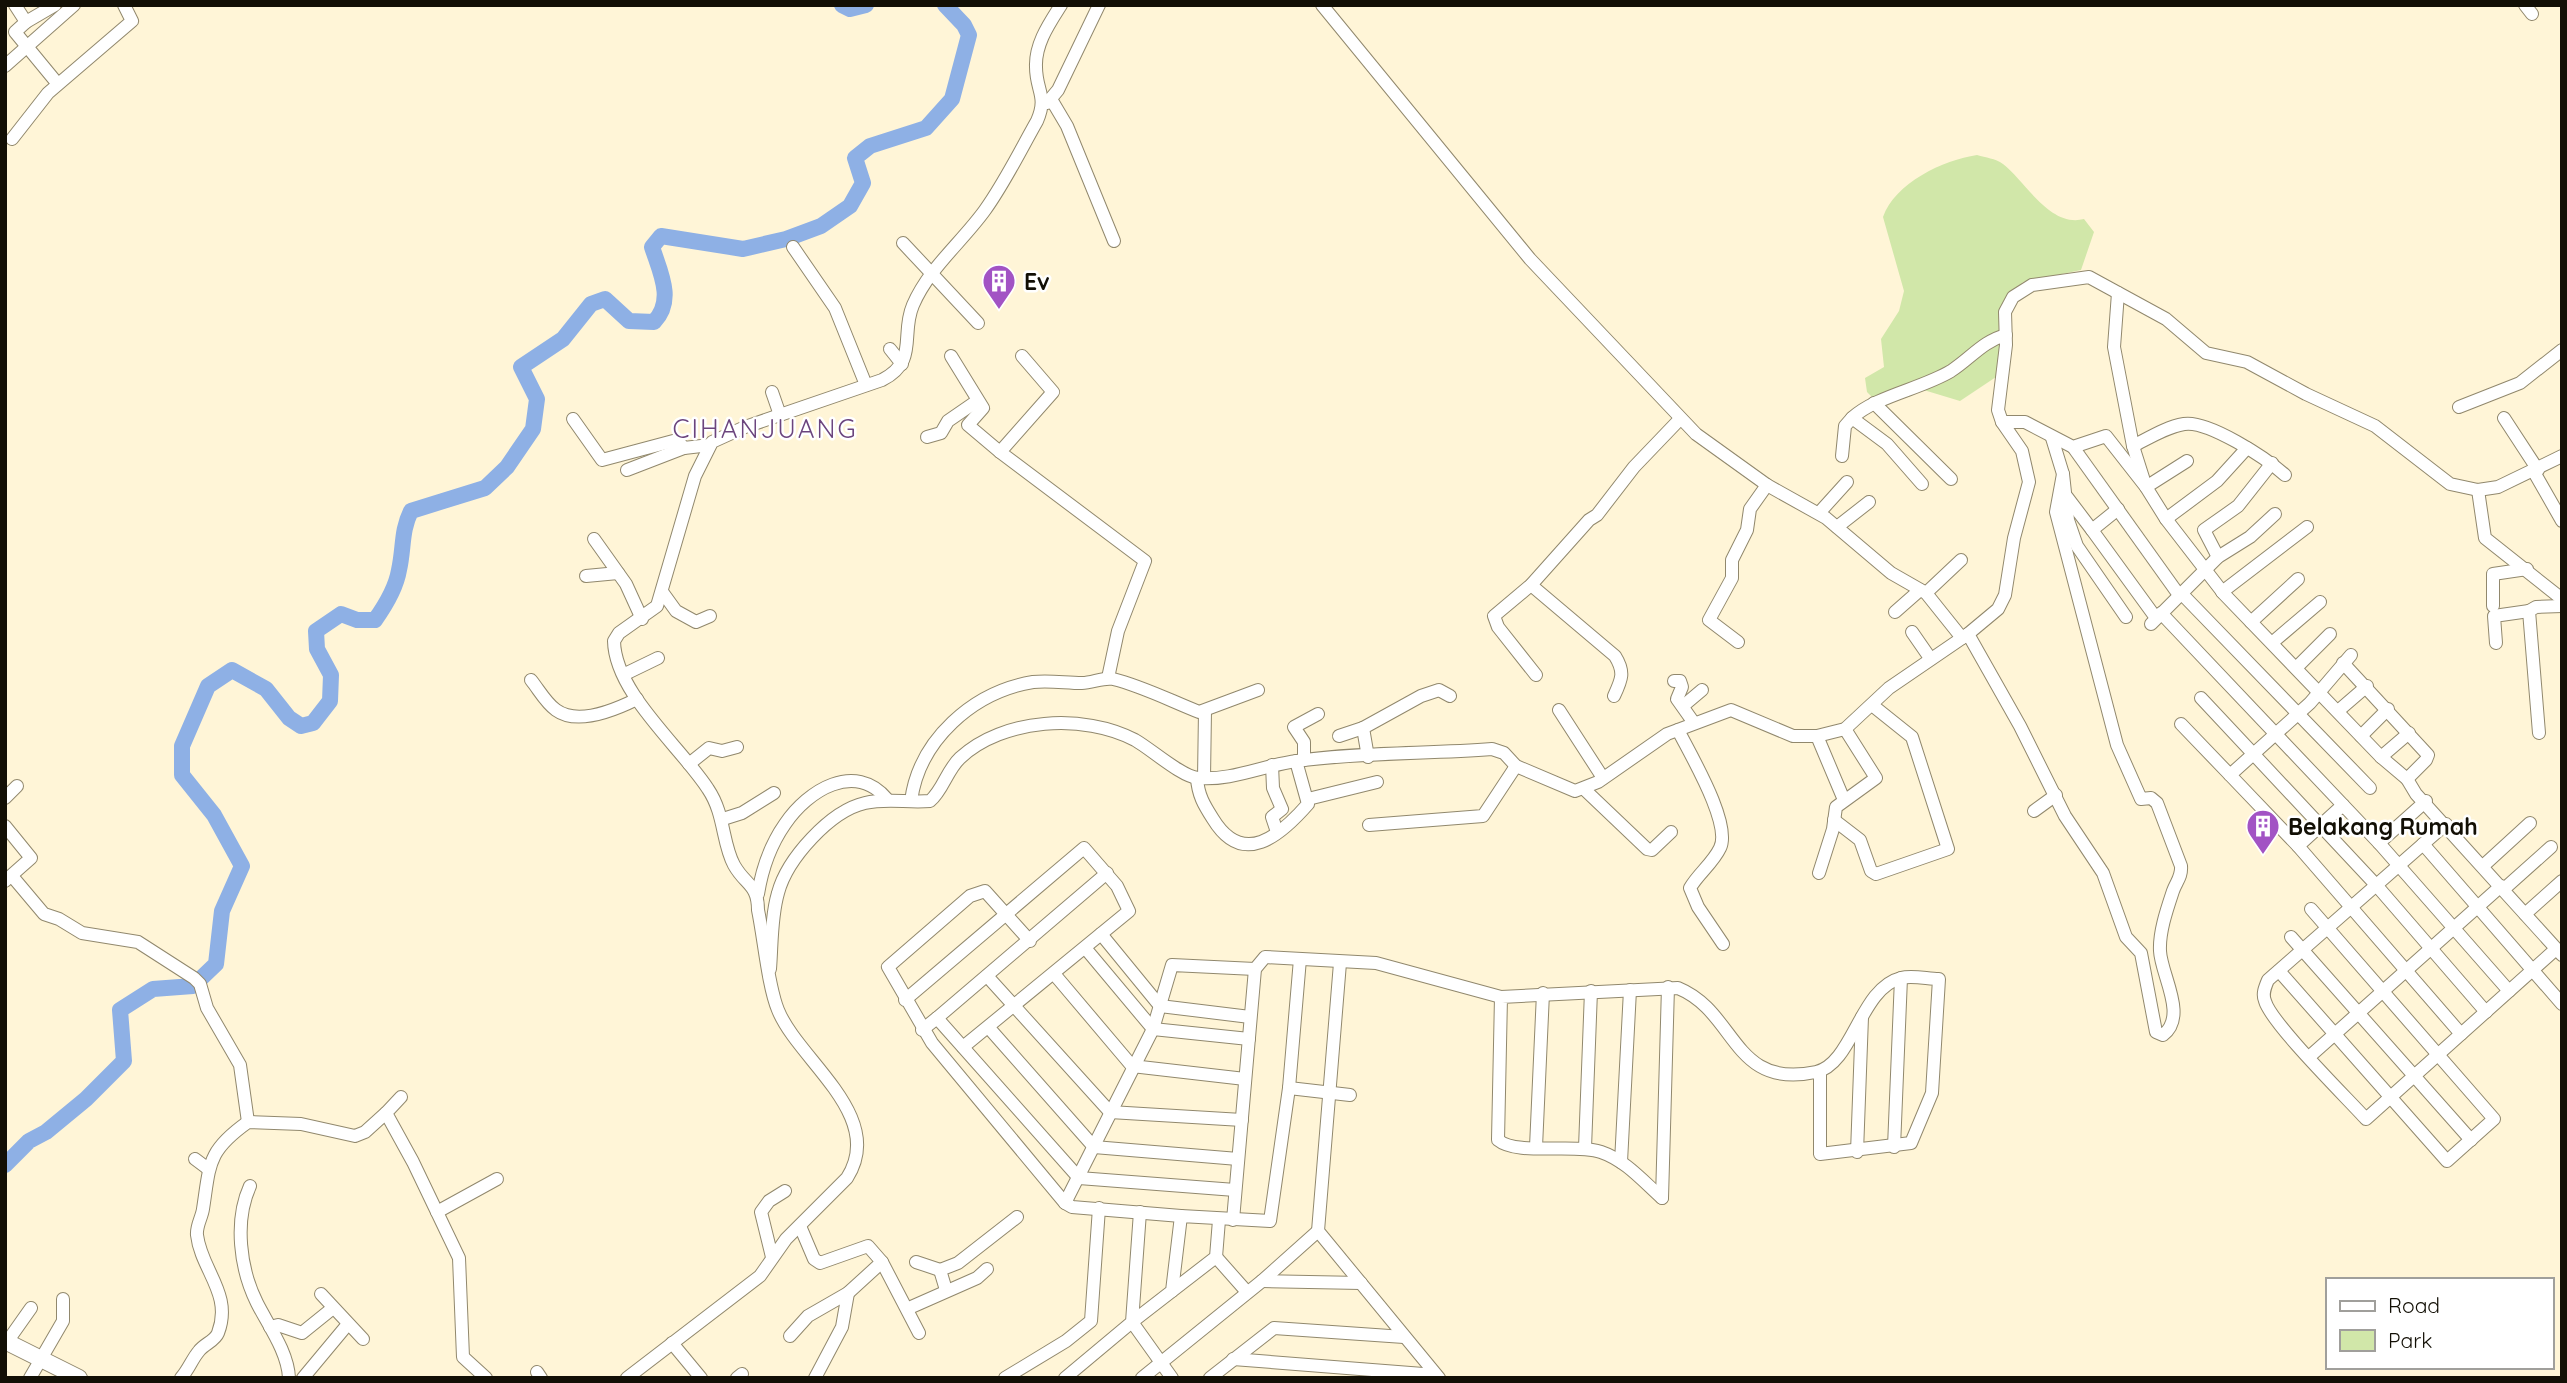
<svg xmlns="http://www.w3.org/2000/svg" width="2567" height="1383" font-family="Quicksand,sans-serif">
<style>
.green{fill:#d1e7a9}
.lines{fill:none;stroke-linecap:round;stroke-linejoin:round}
.river{stroke:#8eb0e5;stroke-width:16}
.minor-casing{stroke:#91886d;stroke-width:14}
.major-casing{stroke:#91886d;stroke-width:18}
.minor{stroke:#fff;stroke-width:12}
.major{stroke:#fff;stroke-width:16}
.labels{text-anchor:middle;dominant-baseline:central;stroke-width:5;stroke-linejoin:round;paint-order:stroke}
.poi-label{font-size:23px;font-weight:bold;fill:#120f05;stroke:#fff;text-anchor:start}
.quarter-label{font-size:26px;letter-spacing:2px;fill:#6b447d;stroke:#fff}
</style>
<rect width="100%" height="100%" fill="#fff5d7"/>
<path class="green" d="M 1977,155 C 1986,158 1995,158 2003,164 C 2025,181 2050,228 2084,219 L 2094,232 L 2081,270 L 2023,282 L 2015,291 L 1999,375 L 1960,401 L 1917,388 L 1873,398 L 1867,392 L 1865,378 L 1884,367 L 1881,339 L 1899,311 L 1904,291 L 1883,217 C 1895,183 1943,160 1977,155 Z"/>
<g class="lines">
<g class="river">
<path d="M 842,5 L 850,9 L 866,5"/>
<path d="M 5,1165 L 29,1141 L 46,1132 L 86,1099 L 124,1061 L 120,1010 L 153,989 L 193,986 L 216,964 L 222,911 L 242,866 L 214,815 L 182,775 L 182,746 L 208,686 L 232,670 L 266,689 L 289,718 L 301,726 L 313,723 L 330,701 L 331,675 L 317,649 L 316,631 L 341,614 L 357,620 L 375,620 C 385,606 396,588 399,570 C 404,548 401,531 411,511 L 485,488 L 507,467 L 533,429 L 537,399 L 521,367 L 563,339 L 591,304 L 605,299 L 629,321 L 654,322 C 675,300 660,272 652,247 L 661,236 L 743,249 L 786,239 L 821,226 L 850,206 L 863,183 L 855,158 L 870,146 L 926,128 L 952,99 L 969,35 L 964,25 L 945,5"/>
</g>
<defs>
<g id="minor">
<path d="M 15,5 L 26,22 L 15,32 L 57,83"/>
<path d="M 1322,5 L 1530,259 L 1696,434 L 1767,485 L 1826,518 L 1891,573 L 1926,593 L 1962,638"/>
<path d="M 2525,5 L 2532,14"/>
<path d="M 26,22 L 55,5"/>
<path d="M 5,66 L 74,5"/>
<path d="M 1051,99 L 1067,126 L 1114,241"/>
<path d="M 1047,103 L 1058,90 L 1099,5"/>
<path d="M 12,139 L 48,93 L 132,21 L 124,5"/>
<path d="M 903,243 L 978,323"/>
<path d="M 793,247 L 835,308 L 866,385"/>
<path d="M 2118,293 L 2114,347 L 2133,446 L 2146,487 L 2166,519 L 2224,594 L 2381,757 L 2407,779 L 2416,794 L 2562,955"/>
<path d="M 890,349 L 902,364"/>
<path d="M 951,356 L 983,408 L 968,425 L 1000,452"/>
<path d="M 1022,356 L 1053,392 L 1000,452 L 1145,561 L 1118,631 L 1108,678"/>
<path d="M 772,392 L 780,415"/>
<path d="M 1874,403 L 1951,479"/>
<path d="M 2459,407 L 2520,383 L 2562,350"/>
<path d="M 1852,418 C 1876,396 1921,389 1951,371 C 1971,358 1983,341 2006,335"/>
<path d="M 2504,418 L 2538,470"/>
<path d="M 573,419 L 602,460 L 677,440 L 684,448"/>
<path d="M 2002,422 L 2025,422 L 2073,447 L 2106,436 L 2146,487 L 2187,461"/>
<path d="M 927,437 L 941,433 L 948,421 L 977,401"/>
<path d="M 2052,438 L 2063,474 L 2068,520 L 2077,546 L 2126,617"/>
<path d="M 2133,446 C 2149,438 2166,427 2184,424 C 2208,420 2266,458 2285,475"/>
<path d="M 2073,447 L 2179,595"/>
<path d="M 1842,456 L 1845,426 L 1852,418 L 1887,444 L 1922,484"/>
<path d="M 627,470 L 684,448 L 710,445"/>
<path d="M 2534,472 L 2562,521"/>
<path d="M 2478,490 L 2485,538 L 2562,599"/>
<path d="M 2067,497 L 2092,530"/>
<path d="M 2118,509 L 2092,530 L 2156,618"/>
<path d="M 1819,513 L 1847,482"/>
<path d="M 2166,519 L 2217,481 L 2247,448"/>
<path d="M 1837,527 L 1869,502"/>
<path d="M 594,539 L 626,584 L 642,619"/>
<path d="M 2218,557 L 2204,530 L 2238,506 L 2272,463"/>
<path d="M 586,576 L 618,573"/>
<path d="M 1531,585 L 1615,656 C 1625,672 1622,679 1614,696"/>
<path d="M 2222,592 L 2307,527"/>
<path d="M 663,593 L 676,611 L 696,622 L 710,616"/>
<path d="M 1926,593 L 1961,560"/>
<path d="M 2181,593 L 2370,788"/>
<path d="M 2493,606 L 2493,574 L 2527,569"/>
<path d="M 1895,612 L 1920,590"/>
<path d="M 2161,613 L 2379,843 L 2509,991"/>
<path d="M 2251,622 L 2298,579"/>
<path d="M 2151,624 L 2218,557 L 2250,537 L 2275,514"/>
<path d="M 1912,632 L 1930,658"/>
<path d="M 1968,634 L 2020,726 L 2065,816 L 2103,873 L 2126,937 L 2141,953 L 2156,1032 L 2163,1035 C 2188,1016 2161,975 2160,951 C 2159,932 2167,909 2173,891 C 2176,882 2182,877 2181,866 L 2157,803 L 2151,798 L 2141,799 L 2117,745 L 2056,512 L 2063,474"/>
<path d="M 1738,642 L 1709,620 L 1732,578 L 1732,560 L 1747,530 L 1750,509 L 1767,485"/>
<path d="M 2273,642 L 2320,602"/>
<path d="M 2496,643 L 2494,616 L 2529,611"/>
<path d="M 2343,663 L 2428,755 L 2426,760 L 2407,779"/>
<path d="M 2296,668 L 2330,634"/>
<path d="M 625,674 L 658,658"/>
<path d="M 1536,675 L 1498,627 L 1494,616 L 1531,585 L 1589,520 L 1597,515 L 1634,467 L 1680,419"/>
<path d="M 531,680 C 539,690 546,703 556,710 C 578,726 617,709 637,699"/>
<path d="M 1674,681 L 1680,681 L 1682,687 L 1677,699 L 1694,723"/>
<path d="M 2201,698 L 2377,886 L 2486,1012"/>
<path d="M 1683,706 L 1702,690"/>
<path d="M 1559,710 L 1603,778"/>
<path d="M 2338,711 L 2367,686"/>
<path d="M 2181,724 L 2230,775 L 2310,703 L 2351,655"/>
<path d="M 1678,730 C 1690,754 1732,824 1720,848 C 1713,863 1698,874 1690,888 L 1698,907 L 1723,944"/>
<path d="M 2539,733 L 2529,611 L 2536,607 L 2562,606"/>
<path d="M 1339,736 L 1363,728"/>
<path d="M 1817,736 L 1844,800"/>
<path d="M 2361,736 L 2388,709"/>
<path d="M 1368,757 L 1363,728 L 1421,696 L 1439,690 L 1450,696"/>
<path d="M 2381,757 L 2409,733"/>
<path d="M 1304,760 L 1304,742 L 1294,727 L 1318,714"/>
<path d="M 689,764 L 709,748 L 722,751 L 737,747"/>
<path d="M 1272,765 L 1273,788 L 1282,809 L 1272,817 L 1277,832"/>
<path d="M 2230,775 L 2298,846 L 2461,1034"/>
<path d="M 1197,778 C 1198,795 1204,805 1213,819 C 1243,868 1280,836 1308,804 L 1296,761"/>
<path d="M 1204,778 L 1205,711"/>
<path d="M 1584,789 L 1647,849 L 1652,850 L 1671,832"/>
<path d="M 5,798 L 17,786"/>
<path d="M 1308,799 L 1377,782"/>
<path d="M 911,801 C 919,740 973,692 1033,682 C 1049,680 1066,683 1082,683 C 1092,683 1104,677 1113,679 C 1142,686 1171,701 1199,712 L 1258,690"/>
<path d="M 2034,811 L 2056,795"/>
<path d="M 723,819 L 742,813 L 774,793"/>
<path d="M 1834,820 L 1860,840 L 1871,871 L 1876,874 L 1948,849 L 1912,737 L 1872,705"/>
<path d="M 2446,824 L 2268,980 C 2265,987 2262,994 2265,1001 C 2271,1023 2346,1097 2366,1119 L 2556,949"/>
<path d="M 1369,825 L 1483,816 L 1516,766"/>
<path d="M 5,826 L 31,858 L 5,881"/>
<path d="M 2379,843 L 2426,801"/>
<path d="M 2423,844 L 2562,1004"/>
<path d="M 2298,846 L 2343,805"/>
<path d="M 2483,866 L 2530,823"/>
<path d="M 1819,873 L 1833,829 L 1836,807 L 1876,778 L 1845,729"/>
<path d="M 12,876 L 44,914 L 59,919 L 82,933 L 138,942 L 194,978 L 200,984 L 207,1008 L 240,1065 L 248,1122"/>
<path d="M 2504,889 L 2551,847"/>
<path d="M 758,894 C 762,869 771,844 785,824 C 808,790 855,761 887,799"/>
<path d="M 2525,914 L 2562,881"/>
<path d="M 1101,934 L 1160,1006 L 1250,1017"/>
<path d="M 2291,937 L 2471,1140"/>
<path d="M 1030,941 L 985,891 L 970,896 L 888,967 L 932,1043 L 1065,1203"/>
<path d="M 1086,949 L 1153,1029 L 1249,1039"/>
<path d="M 1340,963 L 1318,1231 L 1439,1378"/>
<path d="M 770,969 C 772,944 771,917 778,893 C 787,859 830,811 865,803 C 887,798 908,803 930,801 C 943,790 947,770 960,758 C 1003,718 1084,713 1135,740 C 1151,749 1182,777 1198,778 C 1232,781 1264,765 1297,761 C 1361,752 1428,754 1492,749 L 1504,753 L 1516,766 L 1575,791 L 1598,782 L 1667,734 L 1731,710 L 1793,736 L 1817,736 L 1845,729 L 1889,688 L 1968,634 L 1998,609 L 2005,595 L 2014,538 L 2029,482 L 2022,451 L 2002,422 L 1998,410 L 2006,345 L 2005,312 L 2013,297 L 2032,285 L 2089,277 L 2166,319 L 2206,353 L 2247,362 L 2306,394 L 2375,426 L 2450,484 L 2478,490 L 2498,487 L 2562,456"/>
<path d="M 2279,971 L 2447,1161 L 2494,1119 L 2311,909"/>
<path d="M 1055,975 L 1132,1066 L 1245,1079"/>
<path d="M 987,976 L 1110,1112 L 1242,1120"/>
<path d="M 905,1000 L 1084,848 L 1117,886 L 1129,911 L 963,1047"/>
<path d="M 937,1018 L 1107,873"/>
<path d="M 989,1028 L 1094,1147 L 1238,1159"/>
<path d="M 922,1030 L 937,1018 L 1079,1178 L 1235,1190"/>
<path d="M 2309,1057 L 2501,886"/>
<path d="M 1289,1088 L 1350,1095"/>
<path d="M 401,1097 L 386,1113 L 413,1162 L 459,1258 L 463,1357 L 486,1378"/>
<path d="M 1536,1147 L 1543,993"/>
<path d="M 1894,1147 L 1901,978"/>
<path d="M 1585,1148 L 1591,991"/>
<path d="M 1857,1152 L 1862,1017"/>
<path d="M 195,1159 L 207,1168"/>
<path d="M 1621,1162 L 1630,990"/>
<path d="M 250,1186 C 234,1221 240,1269 257,1303 C 268,1325 288,1352 289,1378"/>
<path d="M 1662,1198 C 1643,1181 1625,1160 1601,1152 C 1574,1143 1517,1156 1498,1140 L 1501,997 L 1678,988 C 1737,1012 1732,1090 1816,1072 C 1853,1064 1860,988 1901,978 C 1912,975 1928,979 1939,979 L 1932,1093 L 1911,1143 L 1820,1154 L 1820,1071"/>
<path d="M 1662,1198 L 1668,987"/>
<path d="M 437,1212 L 497,1179"/>
<path d="M 1181,1216 L 1072,1207 L 1065,1203 L 1153,1029 L 1172,965 L 1255,969"/>
<path d="M 1233,1220 L 1255,969 L 1265,957 L 1376,963 L 1501,997"/>
<path d="M 800,1226 L 814,1259 L 820,1263 L 868,1246 L 882,1262 L 919,1333"/>
<path d="M 772,1257 L 761,1212 L 769,1201 L 785,1191"/>
<path d="M 1216,1257 L 1247,1292"/>
<path d="M 916,1262 L 940,1270"/>
<path d="M 1262,1281 L 1361,1283"/>
<path d="M 946,1290 L 940,1270 L 958,1263 L 1017,1217"/>
<path d="M 1172,1291 L 1216,1257 L 1219,1220"/>
<path d="M 321,1294 L 363,1339"/>
<path d="M 909,1308 L 977,1278 L 987,1269"/>
<path d="M 270,1327 L 278,1325 L 302,1333 L 333,1308"/>
<path d="M 790,1336 L 808,1316 L 848,1293 L 882,1262"/>
<path d="M 7,1342 L 31,1308"/>
<path d="M 672,1343 L 701,1378"/>
<path d="M 1233,1359 L 1436,1375"/>
<path d="M 537,1372 L 541,1378"/>
<path d="M 30,1378 L 63,1321 L 63,1299"/>
<path d="M 181,1378 C 189,1369 192,1359 199,1351 C 204,1344 215,1341 218,1333 C 233,1294 201,1270 197,1235 C 196,1226 202,1217 203,1209 C 210,1164 207,1151 248,1122 L 301,1124 L 355,1136 L 365,1132 L 386,1113"/>
<path d="M 303,1378 L 348,1324"/>
<path d="M 627,1378 L 760,1276 L 786,1239 L 847,1178 C 887,1116 798,1060 778,1010 C 768,986 764,939 758,910 C 758,884 745,885 734,865 C 722,843 725,814 708,789 C 681,747 615,693 614,641 L 619,633 L 657,606 L 695,476 L 712,442 L 745,427 L 882,380 C 919,361 900,335 913,305 C 929,268 962,242 985,210 C 1005,182 1020,151 1037,121 C 1048,96 1036,91 1036,67 C 1035,44 1049,24 1061,5"/>
<path d="M 737,1378 L 742,1374"/>
<path d="M 815,1378 L 842,1327 L 848,1293"/>
<path d="M 1005,1378 L 1066,1341 L 1091,1321 L 1099,1208"/>
<path d="M 1065,1378 L 1132,1322 L 1140,1212"/>
<path d="M 1142,1378 L 1262,1281 L 1318,1231"/>
<path d="M 1172,1378 L 1132,1322 L 1172,1291 L 1181,1216 L 1270,1221 L 1289,1088 L 1300,959"/>
<path d="M 1210,1378 L 1274,1328 L 1404,1337"/>
</g>
<path id="major" d="M 5,1341 L 79,1378"/>
</defs>
<use href="#minor" class="minor-casing"/>
<use href="#major" class="major-casing"/>
<use href="#minor" class="minor"/>
<use href="#major" class="major"/>
</g>
<defs>
<symbol id="building-pin" viewBox="-11 -11 22 30"><path d="M0 17L-7.5 6A9.5 9.5 0 1 1 7.5 6Z" fill="#a253c4" stroke="#fff"/><path d="M-4-6H4V6H1V3H-1V6H-4ZM-2.5-4.3h1.7v1.8h-1.7ZM.8-4.3h1.7v1.8H.8ZM-2.5-1h1.7V.8h-1.7ZM.8-1h1.7V.8H.8Z" fill="#fff"/></symbol>
</defs>
<g fill-rule="evenodd">
<use href="#building-pin" x="980" y="262" width="38" height="52"/>
<use href="#building-pin" x="2244" y="807" width="38" height="52"/>
</g>
<g class="labels">
<g class="poi-label">
<text x="1024" y="281">Ev</text>
<text x="2288" y="826">Belakang Rumah</text>
</g>
<g class="quarter-label">
<text x="765" y="428">CIHANJUANG</text>
</g>
</g>
<rect width="2567" height="1383" fill="none" stroke="#120f05" stroke-width="14"/>
<rect x="2326" y="1278" width="228" height="91" fill="#ffffff" stroke="#a09f9b" stroke-width="2"/>
<rect x="2340" y="1301" width="35" height="10" fill="#ffffff" stroke="#a09f9b" stroke-width="2"/>
<text x="2388" y="1313" font-size="21" fill="#120f05">Road</text>
<rect x="2340" y="1330" width="35" height="21" fill="#d1e7a9" stroke="#a09f9b" stroke-width="2"/>
<text x="2388" y="1348" font-size="21" fill="#120f05">Park</text>
</svg>
